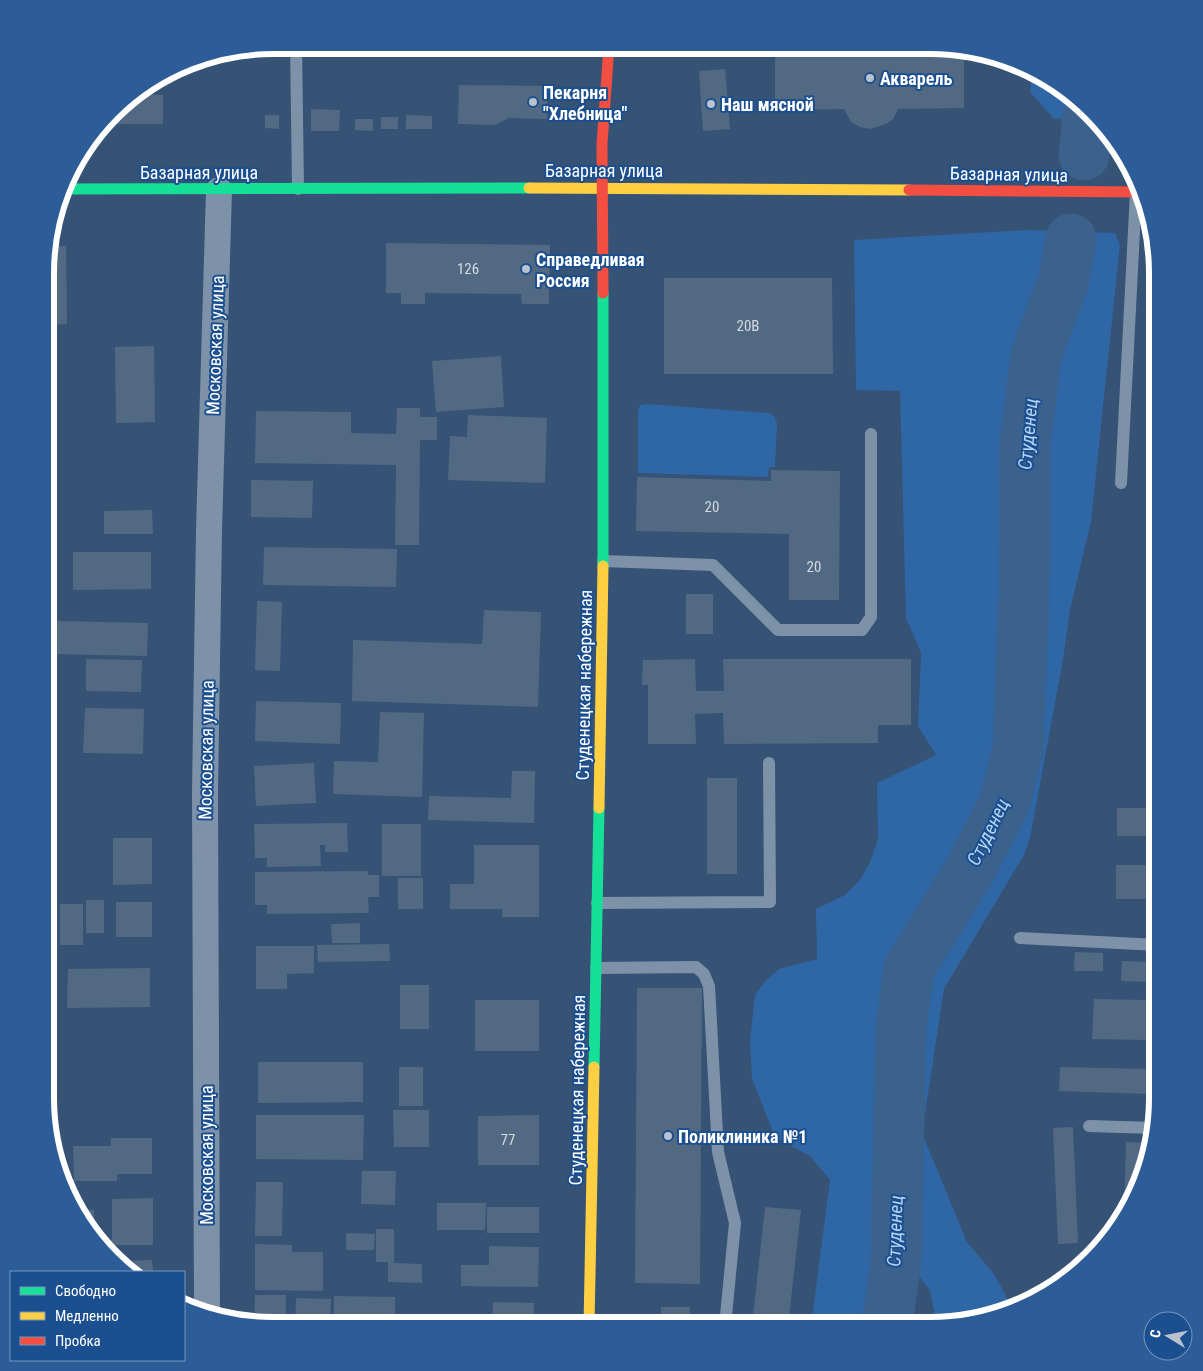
<svg xmlns="http://www.w3.org/2000/svg" width="1203" height="1371" font-family="'Roboto Condensed',sans-serif">
<style>
.green{fill:#2f66a5}
.lines{fill:none;stroke-linecap:round;stroke-linejoin:round}
.river{stroke:#3b618d;stroke-width:51}
.building{fill:#526984}
.lane{stroke:#7d92a8;stroke-width:12}
.street{stroke:#7d92a8;stroke-width:26}
.fast{stroke:#16e098;stroke-width:11}
.slow{stroke:#ffcf43;stroke-width:11}
.jam{stroke:#f24e42;stroke-width:11}
.poi-dot{fill:#b9c2ce;stroke:#1b4f8f;stroke-width:2}
.labels{text-anchor:middle;dominant-baseline:central;stroke-width:4;stroke-linejoin:round;paint-order:stroke}
.number-label{font-size:15px;fill:#d4dae0}
.poi-label{font-size:18px;font-weight:bold;fill:#fff;stroke:#1b4f8f;text-anchor:start}
.street-label{font-size:18px;fill:#fff;stroke:#1b4f8f}
.water-label{font-size:19px;font-style:italic;fill:#b5d3f5;stroke:#1b4f8f}
.rim{fill:none;stroke:#fff;stroke-width:6}
</style>
<rect width="100%" height="100%" fill="#365274"/>
<g class="green">
<path d="M 1032,71 L 1044,76 L 1089,117 L 1054,119 L 1030,92 Z"/>
<path d="M 1028,230 L 1115,233 L 1120,245 L 1091,522 L 1070,610 L 1063,660 L 1030,838 L 1024,855 L 944,989 L 922,1133 L 967,1242 L 994,1274 L 1013,1309 L 1003,1314 L 937,1326 L 930,1291 L 907,1260 L 886,1266 L 873,1286 L 868,1326 L 811,1326 L 830,1180 L 810,1156 L 775,1137 L 752,1079 L 750,1041 L 755,995 L 765,981 L 779,969 L 817,959 L 816,909 L 845,895 L 860,880 L 870,862 L 878,839 L 877,783 L 936,755 L 918,726 L 921,653 L 906,618 L 900,391 L 856,390 L 854,240 Z"/>
<path d="M 648,404 L 769,413 L 774,416 L 777,423 L 775,467 L 769,467 L 768,477 L 638,473 L 638,410 L 640,405 Z"/>
</g>
<g class="lines">
<g class="river">
<path d="M 1084,155 L 1088,117"/>
<path d="M 887,1326 L 896,1261 L 901,1027 L 909,969 L 971,868 L 1005,802 L 1018,748 L 1024,596 L 1025,444 L 1036,356 L 1064,279 L 1071,239"/>
</g>
</g>
<g class="building">
<path d="M 696,46 L 746,46 L 746,48 L 696,52 Z"/>
<path d="M 775,46 L 960,47 L 964,48 L 964,108 L 898,109 L 893,119 L 886,124 L 870,129 L 860,127 L 851,122 L 844,109 L 775,110 Z"/>
<path d="M 725,69 L 730,129 L 703,131 L 699,71 Z"/>
<path d="M 459,85 L 547,86 L 547,119 L 509,118 L 495,125 L 458,124 Z"/>
<path d="M 135,94 L 163,95 L 163,124 L 117,124 L 117,109 L 123,101 Z"/>
<path d="M 311,109 L 340,110 L 339,131 L 311,131 Z"/>
<path d="M 265,115 L 279,115 L 279,129 L 265,128 Z"/>
<path d="M 406,115 L 432,116 L 432,129 L 406,129 Z"/>
<rect x="381" y="117" width="17" height="12"/>
<path d="M 355,119 L 373,119 L 373,131 L 355,130 Z"/>
<path d="M 386,243 L 550,245 L 549,304 L 522,304 L 521,294 L 425,293 L 425,304 L 401,304 L 401,293 L 386,293 Z"/>
<path d="M 47,246 L 66,246 L 67,324 L 47,325 Z"/>
<path d="M 664,278 L 832,278 L 833,374 L 664,374 Z"/>
<path d="M 154,346 L 155,422 L 116,423 L 115,347 Z"/>
<path d="M 501,356 L 504,407 L 436,412 L 432,361 Z"/>
<path d="M 397,408 L 420,408 L 420,417 L 437,417 L 437,440 L 420,440 L 419,545 L 395,545 L 396,465 L 255,463 L 256,411 L 351,412 L 351,433 L 396,434 Z"/>
<path d="M 468,415 L 547,418 L 545,483 L 448,480 L 450,436 L 467,437 Z"/>
<path d="M 771,470 L 840,471 L 839,600 L 789,600 L 789,534 L 636,531 L 637,477 L 771,481 Z"/>
<path d="M 251,480 L 313,481 L 312,518 L 251,517 Z"/>
<path d="M 152,510 L 153,534 L 104,534 L 104,511 Z"/>
<path d="M 264,547 L 397,549 L 396,587 L 263,585 Z"/>
<path d="M 73,552 L 151,552 L 151,589 L 73,590 Z"/>
<rect x="686" y="594" width="27" height="40"/>
<path d="M 257,601 L 282,602 L 280,671 L 255,670 Z"/>
<path d="M 484,610 L 541,612 L 538,707 L 352,701 L 353,640 L 482,644 Z"/>
<path d="M 57,621 L 148,623 L 147,656 L 56,654 Z"/>
<path d="M 86,659 L 142,660 L 141,692 L 86,691 Z"/>
<path d="M 695,659 L 696,691 L 724,691 L 723,659 L 911,659 L 911,725 L 878,725 L 878,743 L 724,744 L 723,713 L 695,714 L 696,744 L 648,744 L 648,685 L 642,685 L 643,660 Z"/>
<path d="M 256,701 L 341,703 L 340,744 L 255,741 Z"/>
<path d="M 85,708 L 144,709 L 143,754 L 83,753 Z"/>
<path d="M 380,712 L 424,713 L 422,797 L 333,794 L 334,761 L 378,762 Z"/>
<path d="M 314,763 L 316,803 L 256,806 L 254,766 Z"/>
<path d="M 512,771 L 535,771 L 534,823 L 428,820 L 429,796 L 511,798 Z"/>
<rect x="707" y="778" width="30" height="96"/>
<rect x="1117" y="808" width="41" height="28"/>
<path d="M 347,823 L 348,852 L 325,852 L 325,845 L 320,845 L 321,866 L 267,867 L 267,858 L 255,858 L 254,824 Z"/>
<rect x="382" y="824" width="39" height="52"/>
<path d="M 113,838 L 152,838 L 152,884 L 113,885 Z"/>
<path d="M 474,845 L 539,845 L 539,917 L 502,917 L 502,909 L 450,909 L 450,884 L 474,884 Z"/>
<rect x="1116" y="865" width="42" height="34"/>
<path d="M 368,871 L 368,875 L 379,875 L 379,897 L 368,897 L 369,913 L 267,914 L 267,905 L 255,905 L 255,872 Z"/>
<rect x="398" y="878" width="25" height="31"/>
<rect x="86" y="900" width="18" height="33"/>
<rect x="116" y="902" width="36" height="35"/>
<rect x="60" y="904" width="23" height="41"/>
<path d="M 360,923 L 360,943 L 332,943 L 331,924 Z"/>
<path d="M 389,944 L 390,961 L 318,962 L 317,945 Z"/>
<path d="M 256,946 L 314,946 L 314,973 L 287,974 L 287,989 L 256,989 Z"/>
<path d="M 1075,952 L 1103,953 L 1103,971 L 1074,971 Z"/>
<path d="M 1122,961 L 1150,962 L 1150,982 L 1121,981 Z"/>
<path d="M 150,968 L 150,1007 L 67,1008 L 68,969 Z"/>
<rect x="400" y="985" width="29" height="44"/>
<path d="M 637,988 L 702,988 L 700,1284 L 635,1283 Z"/>
<path d="M 1094,999 L 1150,1000 L 1149,1040 L 1092,1039 Z"/>
<rect x="475" y="1000" width="64" height="51"/>
<path d="M 258,1062 L 363,1062 L 363,1102 L 258,1103 Z"/>
<rect x="399" y="1067" width="24" height="39"/>
<path d="M 1060,1067 L 1149,1069 L 1149,1094 L 1059,1091 Z"/>
<path d="M 393,1110 L 429,1110 L 429,1147 L 394,1147 Z"/>
<path d="M 256,1115 L 364,1115 L 363,1160 L 256,1159 Z"/>
<path d="M 539,1115 L 539,1165 L 478,1165 L 478,1116 Z"/>
<path d="M 1073,1127 L 1078,1243 L 1058,1244 L 1053,1128 Z"/>
<path d="M 111,1138 L 152,1138 L 152,1174 L 117,1174 L 117,1181 L 74,1181 L 73,1146 L 111,1146 Z"/>
<path d="M 1126,1142 L 1148,1143 L 1128,1212 L 1124,1216 Z"/>
<path d="M 362,1171 L 396,1171 L 395,1205 L 361,1204 Z"/>
<path d="M 256,1182 L 283,1182 L 282,1236 L 255,1236 Z"/>
<path d="M 153,1198 L 153,1245 L 112,1245 L 112,1199 Z"/>
<path d="M 437,1203 L 486,1203 L 485,1230 L 437,1230 Z"/>
<rect x="487" y="1207" width="52" height="26"/>
<path d="M 765,1207 L 801,1210 L 788,1326 L 752,1326 Z"/>
<path d="M 76,1210 L 94,1210 L 94,1235 L 83,1224 Z"/>
<path d="M 376,1229 L 394,1229 L 394,1263 L 422,1264 L 422,1283 L 388,1282 L 388,1262 L 376,1262 Z"/>
<path d="M 346,1233 L 375,1234 L 374,1250 L 346,1250 Z"/>
<path d="M 255,1244 L 292,1245 L 292,1252 L 323,1252 L 323,1291 L 255,1290 Z"/>
<path d="M 489,1246 L 539,1247 L 538,1287 L 461,1286 L 461,1265 L 489,1265 Z"/>
<path d="M 152,1260 L 153,1272 L 134,1272 L 122,1261 Z"/>
<path d="M 255,1295 L 286,1295 L 286,1326 L 254,1324 Z"/>
<path d="M 334,1296 L 395,1297 L 395,1326 L 334,1326 Z"/>
<path d="M 296,1298 L 331,1299 L 330,1326 L 295,1326 Z"/>
<path d="M 493,1302 L 534,1303 L 534,1326 L 492,1326 Z"/>
<rect x="661" y="1307" width="29" height="19"/>
</g>
<g class="lines">
<g class="lane">
<path d="M 296,45 L 298,189"/>
<path d="M 1121,483 L 1136,192"/>
<path d="M 603,561 L 713,565 L 778,630 L 862,630 L 871,617 L 871,434"/>
<path d="M 597,903 L 770,902 L 769,763"/>
<path d="M 1020,938 L 1158,945"/>
<path d="M 596,968 L 696,967 L 704,974 L 709,986 L 718,1152 L 735,1223 L 725,1326"/>
<path d="M 1089,1126 L 1153,1128"/>
</g>
<path class="street" d="M 207,1310 L 205,793 L 209,530 L 219,190"/>
<g class="fast">
<path d="M 65,189 L 529,188"/>
<path d="M 603,293 L 603,566"/>
<path d="M 594,1067 L 599,808"/>
</g>
<g class="slow">
<path d="M 529,188 L 909,190"/>
<path d="M 599,808 L 603,566"/>
<path d="M 589,1326 L 594,1067"/>
</g>
<g class="jam">
<path d="M 909,190 L 1142,192"/>
<path d="M 603,293 L 602,144 L 609,46"/>
</g>
</g>
<g class="poi-dot">
<circle cx="870" cy="78" r="5"/>
<circle cx="533" cy="102" r="5"/>
<circle cx="711" cy="104" r="5"/>
<circle cx="526" cy="269" r="5"/>
<circle cx="668" cy="1136" r="5"/>
</g>
<g class="labels">
<g class="number-label">
<text x="468" y="269">126</text>
<text x="748" y="326">20В</text>
<text x="712" y="507">20</text>
<text x="814" y="567">20</text>
<text x="508" y="1140">77</text>
</g>
<g class="poi-label">
<text x="880" y="78">Акварель</text>
<text x="543" y="92">Пекарня<tspan x="543" dy="21">"Хлебница"</tspan></text>
<text x="721" y="104">Наш мясной</text>
<text x="536" y="259">Справедливая<tspan x="536" dy="21">Россия</tspan></text>
<text x="678" y="1136">Поликлиника №1</text>
</g>
<g class="street-label">
<text x="604" y="170">Базарная улица</text>
<text x="199" y="172">Базарная улица</text>
<text transform="translate(1009 174) rotate(1)">Базарная улица</text>
<text transform="translate(215 345) rotate(-88)">Московская улица</text>
<text transform="translate(584 685) rotate(-89)">Студенецкая набережная</text>
<text transform="translate(206 750) rotate(-89)">Московская улица</text>
<text transform="translate(577 1090) rotate(-89)">Студенецкая набережная</text>
<text transform="translate(206 1155) rotate(-90)">Московская улица</text>
</g>
<g class="water-label">
<text transform="translate(1028 434) rotate(-85)">Студенец</text>
<text transform="translate(988 832) rotate(-64)">Студенец</text>
<text transform="translate(895 1231) rotate(-88)">Студенец</text>
</g>
</g>
<path d="M0 0H1203V1371H0ZM273 54H930A219 219 0 0 1 1149 273V1098A219 219 0 0 1 930 1317H273A219 219 0 0 1 54 1098V273A219 219 0 0 1 273 54Z" fill="#2d5d98" fill-rule="evenodd"/>
<path class="rim" d="M273 54H930A219 219 0 0 1 1149 273V1098A219 219 0 0 1 930 1317H273A219 219 0 0 1 54 1098V273A219 219 0 0 1 273 54Z"/>
<rect x="10" y="1271" width="175" height="90" fill="#1b4f8f" stroke="#7695bc"/>
<rect x="20" y="1287" width="25" height="8" fill="#16e098" stroke="#7695bc"/>
<text x="55" y="1296" font-size="15" fill="#ffffff">Свободно</text>
<rect x="20" y="1312" width="25" height="8" fill="#ffcf43" stroke="#7695bc"/>
<text x="55" y="1321" font-size="15" fill="#ffffff">Медленно</text>
<rect x="20" y="1337" width="25" height="8" fill="#f24e42" stroke="#7695bc"/>
<text x="55" y="1346" font-size="15" fill="#ffffff">Пробка</text>
<g transform="translate(1168 1336) rotate(280)"><circle r="24" fill="#1b4f8f" stroke="#7695bc"/>
<path d="M0-4L9 19L0 12L-9 19Z" fill="#b9c2ce"/>
<text y="-8" font-size="14" font-weight="bold" text-anchor="middle" fill="#ffffff">С</text>
</g>
</svg>
